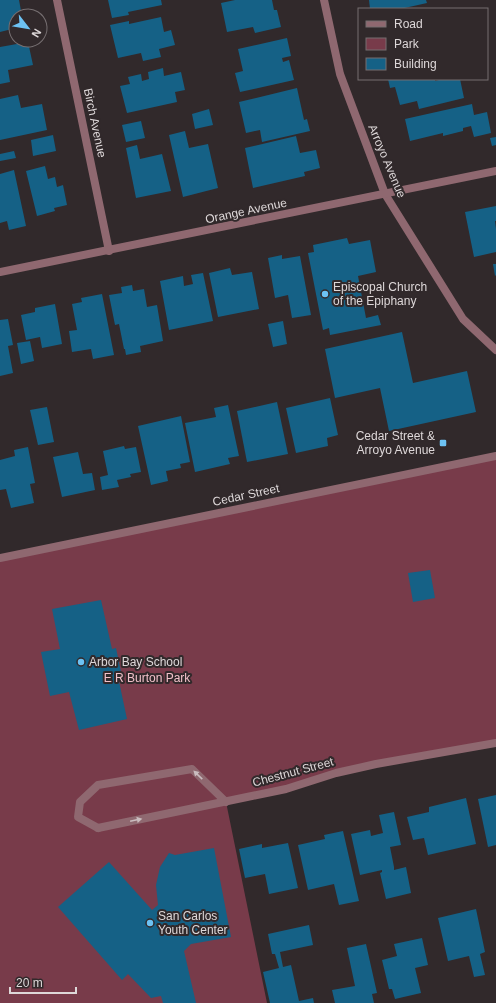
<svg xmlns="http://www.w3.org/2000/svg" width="496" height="1003" font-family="Arial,sans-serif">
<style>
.green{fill:#783b4a}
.building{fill:#156186}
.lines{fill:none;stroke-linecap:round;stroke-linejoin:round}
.lane{stroke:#8f6870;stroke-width:8}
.street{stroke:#8f6870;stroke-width:8}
.oneway{fill:#cabcbf}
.poi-dot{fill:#6dc2f3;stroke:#31292b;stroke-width:1.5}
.labels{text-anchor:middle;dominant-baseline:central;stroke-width:4;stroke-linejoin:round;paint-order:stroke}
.street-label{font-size:12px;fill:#ded8d9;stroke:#31292b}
.poi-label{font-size:12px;fill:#ded8d9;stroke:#31292b;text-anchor:start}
.park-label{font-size:12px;fill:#f1c0c9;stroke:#31292b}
</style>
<rect width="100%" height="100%" fill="#31292b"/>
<path class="green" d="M 496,456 L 496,743 L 376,764 L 226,802 L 267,1003 L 0,1003 L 0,558 Z"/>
<g class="building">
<path d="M 0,0 L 19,0 L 22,16 L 16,16 L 16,28 L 0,32 Z"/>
<path d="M 108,0 L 161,0 L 162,5 L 128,12 L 129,15 L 112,18 Z"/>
<path d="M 235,0 L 272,0 L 274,10 L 277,10 L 281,27 L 255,33 L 253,27 L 227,32 L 221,3 Z"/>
<path d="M 369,0 L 426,0 L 427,3 L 400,9 L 370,9 Z"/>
<path d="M 161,17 L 164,32 L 171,30 L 175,45 L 159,49 L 161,57 L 143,61 L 141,53 L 118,58 L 110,25 L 129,21 L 129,24 Z"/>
<path d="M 287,38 L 291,56 L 282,58 L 283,62 L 289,60 L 294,80 L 240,92 L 235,73 L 243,71 L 238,49 Z"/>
<path d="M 28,42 L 33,65 L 8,70 L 10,82 L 0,84 L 0,47 Z"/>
<path d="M 163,68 L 164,76 L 181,72 L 185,90 L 175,92 L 177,102 L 127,113 L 120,86 L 130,84 L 128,77 L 141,74 L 142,81 L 149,79 L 148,72 Z"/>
<path d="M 388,79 L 435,79 L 435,81 L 443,79 L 460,79 L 464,98 L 419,109 L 417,101 L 400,105 L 395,87 L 390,88 Z"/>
<path d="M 297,88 L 304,120 L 307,119 L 310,131 L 262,142 L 260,130 L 246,133 L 239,102 Z"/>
<path d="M 18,95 L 21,108 L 42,104 L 47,130 L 0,140 L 0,99 Z"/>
<path d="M 472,104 L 474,115 L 487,112 L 491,133 L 474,137 L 471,126 L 463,128 L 463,131 L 443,136 L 443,133 L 410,141 L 405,119 Z"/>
<path d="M 209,109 L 213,125 L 195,129 L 192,114 Z"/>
<path d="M 141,121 L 145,138 L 126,142 L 122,125 Z"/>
<path d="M 185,131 L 189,148 L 208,144 L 218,188 L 183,197 L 169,135 Z"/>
<path d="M 53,135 L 56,151 L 33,156 L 31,140 Z"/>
<path d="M 296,136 L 300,153 L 316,150 L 320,168 L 304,172 L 305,176 L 253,188 L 245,148 Z"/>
<path d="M 496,137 L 496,145 L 492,146 L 490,138 Z"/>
<path d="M 137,145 L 140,159 L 162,154 L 171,191 L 136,198 L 126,148 Z"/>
<path d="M 14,151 L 16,158 L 0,161 L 0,154 Z"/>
<path d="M 45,166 L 48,179 L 55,177 L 57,187 L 63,185 L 67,205 L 54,208 L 55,211 L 37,216 L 26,171 Z"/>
<path d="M 14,170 L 26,226 L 9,230 L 7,221 L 0,223 L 0,174 Z"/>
<path d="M 496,206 L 496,221 L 495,221 L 496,229 L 496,252 L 474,257 L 465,212 Z"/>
<path d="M 347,238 L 349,244 L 370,240 L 376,272 L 358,276 L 366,318 L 378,315 L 381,325 L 330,335 L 329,328 L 323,330 L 308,253 L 314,252 L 313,245 Z"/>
<path d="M 282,255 L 282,259 L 300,256 L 311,315 L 292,318 L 288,295 L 275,298 L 268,258 Z"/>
<path d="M 493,264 L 496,264 L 496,275 L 495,276 Z"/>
<path d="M 230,268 L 232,275 L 252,272 L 259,309 L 218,317 L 209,273 Z"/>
<path d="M 203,273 L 213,321 L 169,330 L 160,281 L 183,276 L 184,286 L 193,284 L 191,275 Z"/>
<path d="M 132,285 L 133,291 L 144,289 L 147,307 L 157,305 L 163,341 L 140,346 L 141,352 L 126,355 L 125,349 L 124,349 L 119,324 L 115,325 L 109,295 L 122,293 L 121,287 Z"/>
<path d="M 102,294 L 114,355 L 93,359 L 91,349 L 72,352 L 69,331 L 77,330 L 72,304 L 82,302 L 81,298 Z"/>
<path d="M 55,304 L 62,344 L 42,348 L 40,337 L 26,340 L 21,315 L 35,312 L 35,308 Z"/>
<path d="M 8,319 L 13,345 L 8,346 L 13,373 L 0,376 L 0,320 Z"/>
<path d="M 283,321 L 287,344 L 273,347 L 268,324 Z"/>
<path d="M 402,332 L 413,383 L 467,371 L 476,412 L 389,431 L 380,388 L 335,398 L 325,349 Z"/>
<path d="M 30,341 L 34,361 L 21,364 L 17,343 Z"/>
<path d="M 330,398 L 338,435 L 327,438 L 328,446 L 296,453 L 286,408 Z"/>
<path d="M 277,402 L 288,454 L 247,462 L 237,411 Z"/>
<path d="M 228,405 L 239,456 L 228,458 L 230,464 L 195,472 L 185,423 L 216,417 L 214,408 Z"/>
<path d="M 47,407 L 54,442 L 38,445 L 30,410 Z"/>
<path d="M 181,416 L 190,462 L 180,464 L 181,468 L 166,471 L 168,481 L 151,485 L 138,426 Z"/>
<path d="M 124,446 L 125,449 L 136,447 L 141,472 L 130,474 L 131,477 L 117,480 L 119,487 L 102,490 L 100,477 L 108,475 L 103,451 Z"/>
<path d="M 28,447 L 35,483 L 30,484 L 34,503 L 11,508 L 6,489 L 0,490 L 0,460 L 15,456 L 14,450 Z"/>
<path d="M 78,452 L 83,474 L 92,473 L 95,490 L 62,497 L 53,457 Z"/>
<path d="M 430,570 L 435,598 L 413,602 L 408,573 Z"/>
<path d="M 101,600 L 112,649 L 116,648 L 121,672 L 117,672 L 127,719 L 79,730 L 69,692 L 50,696 L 41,652 L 60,649 L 52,609 Z"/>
<path d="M 496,795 L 496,845 L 488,847 L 478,799 Z"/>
<path d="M 466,798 L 476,844 L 428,855 L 424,838 L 413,840 L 407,817 L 429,812 L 429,807 Z"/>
<path d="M 394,812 L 401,845 L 390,847 L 394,867 L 394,870 L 406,867 L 411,893 L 386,899 L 380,873 L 382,872 L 382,870 L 360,875 L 351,834 L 370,830 L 371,836 L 383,833 L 379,815 Z"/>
<path d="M 343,831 L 359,901 L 339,905 L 334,884 L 308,890 L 298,845 L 325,839 L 324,835 Z"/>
<path d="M 288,843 L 298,888 L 269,894 L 265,874 L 245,878 L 239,849 L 262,844 L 262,848 Z"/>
<path d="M 214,848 L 231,937 L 191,944 L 184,951 L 196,1003 L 163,1003 L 161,996 L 151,998 L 128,974 L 122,980 L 58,907 L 109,862 L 152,910 L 158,905 L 156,885 L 160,867 L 169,853 L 175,855 Z"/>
<path d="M 476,909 L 485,952 L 480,954 L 485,975 L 474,977 L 469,956 L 448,961 L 438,918 Z"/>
<path d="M 309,925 L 313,945 L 280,952 L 283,967 L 291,965 L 299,1001 L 313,998 L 314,1003 L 270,1003 L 263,972 L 279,968 L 275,954 L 272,954 L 268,934 Z"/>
<path d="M 422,938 L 428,965 L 415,968 L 421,993 L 395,999 L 392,989 L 389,989 L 382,960 L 397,956 L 394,944 Z"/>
<path d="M 366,944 L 377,993 L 372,994 L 374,1003 L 335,1003 L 332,990 L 355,986 L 347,948 Z"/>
</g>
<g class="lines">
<path class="lane" d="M 98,828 L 78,817 L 80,802 L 98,785 L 192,769 L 226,802"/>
<g class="street">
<path d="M 57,0 L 109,251"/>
<path d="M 324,0 L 340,74 L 385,194 L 463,319 L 496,350"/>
<path d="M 0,272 L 496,171"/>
<path d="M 0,558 L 496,456"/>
<path d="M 98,828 L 247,797 L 286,789 L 336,773 L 376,764 L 496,743"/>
</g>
</g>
<defs><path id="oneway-solid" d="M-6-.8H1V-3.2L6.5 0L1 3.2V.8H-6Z"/></defs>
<g class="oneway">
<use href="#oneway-solid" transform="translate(198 775) rotate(-136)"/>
<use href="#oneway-solid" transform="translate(136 820) rotate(-12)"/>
</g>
<g class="poi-dot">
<circle cx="325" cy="294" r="4"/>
<rect x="439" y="439" width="8" height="8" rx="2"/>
<circle cx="81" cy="662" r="4"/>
<circle cx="150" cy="923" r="4"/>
</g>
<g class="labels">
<g class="street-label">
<text transform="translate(95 123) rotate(78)">Birch Avenue</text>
<text transform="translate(387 161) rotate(67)">Arroyo Avenue</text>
<text transform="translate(246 211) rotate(-12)">Orange Avenue</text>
<text transform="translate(246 495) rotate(-12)">Cedar Street</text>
<text transform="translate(293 772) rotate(-15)">Chestnut Street</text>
</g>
<g class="poi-label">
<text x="333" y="287">Episcopal Church<tspan x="333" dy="14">of the Epiphany</tspan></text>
<text x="435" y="436" text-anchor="end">Cedar Street &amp;<tspan x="435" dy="14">Arroyo Avenue</tspan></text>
<text x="89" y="662">Arbor Bay School</text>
<text x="158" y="916">San Carlos<tspan x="158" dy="14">Youth Center</tspan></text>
</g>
<g class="park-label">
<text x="147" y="678">E R Burton Park</text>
</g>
</g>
<rect x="358" y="8" width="130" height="72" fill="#31292b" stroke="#766f71"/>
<rect x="366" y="21" width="20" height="6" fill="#8f6870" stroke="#766f71"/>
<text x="394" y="28" font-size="12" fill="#ded8d9">Road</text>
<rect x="366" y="38" width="20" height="12" fill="#783b4a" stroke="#766f71"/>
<text x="394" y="48" font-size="12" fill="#ded8d9">Park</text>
<rect x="366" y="58" width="20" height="12" fill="#156186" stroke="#766f71"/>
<text x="394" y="68" font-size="12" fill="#ded8d9">Building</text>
<g transform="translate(28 28) rotate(121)"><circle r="19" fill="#31292b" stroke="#766f71"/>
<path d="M0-3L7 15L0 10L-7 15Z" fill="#6dc2f3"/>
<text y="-6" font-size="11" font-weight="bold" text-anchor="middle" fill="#ded8d9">N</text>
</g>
<path d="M10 987v6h66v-6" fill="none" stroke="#ded8d9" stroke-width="2"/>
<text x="16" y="987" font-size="12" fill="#ded8d9" stroke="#31292b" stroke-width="3" paint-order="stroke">20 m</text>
</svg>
